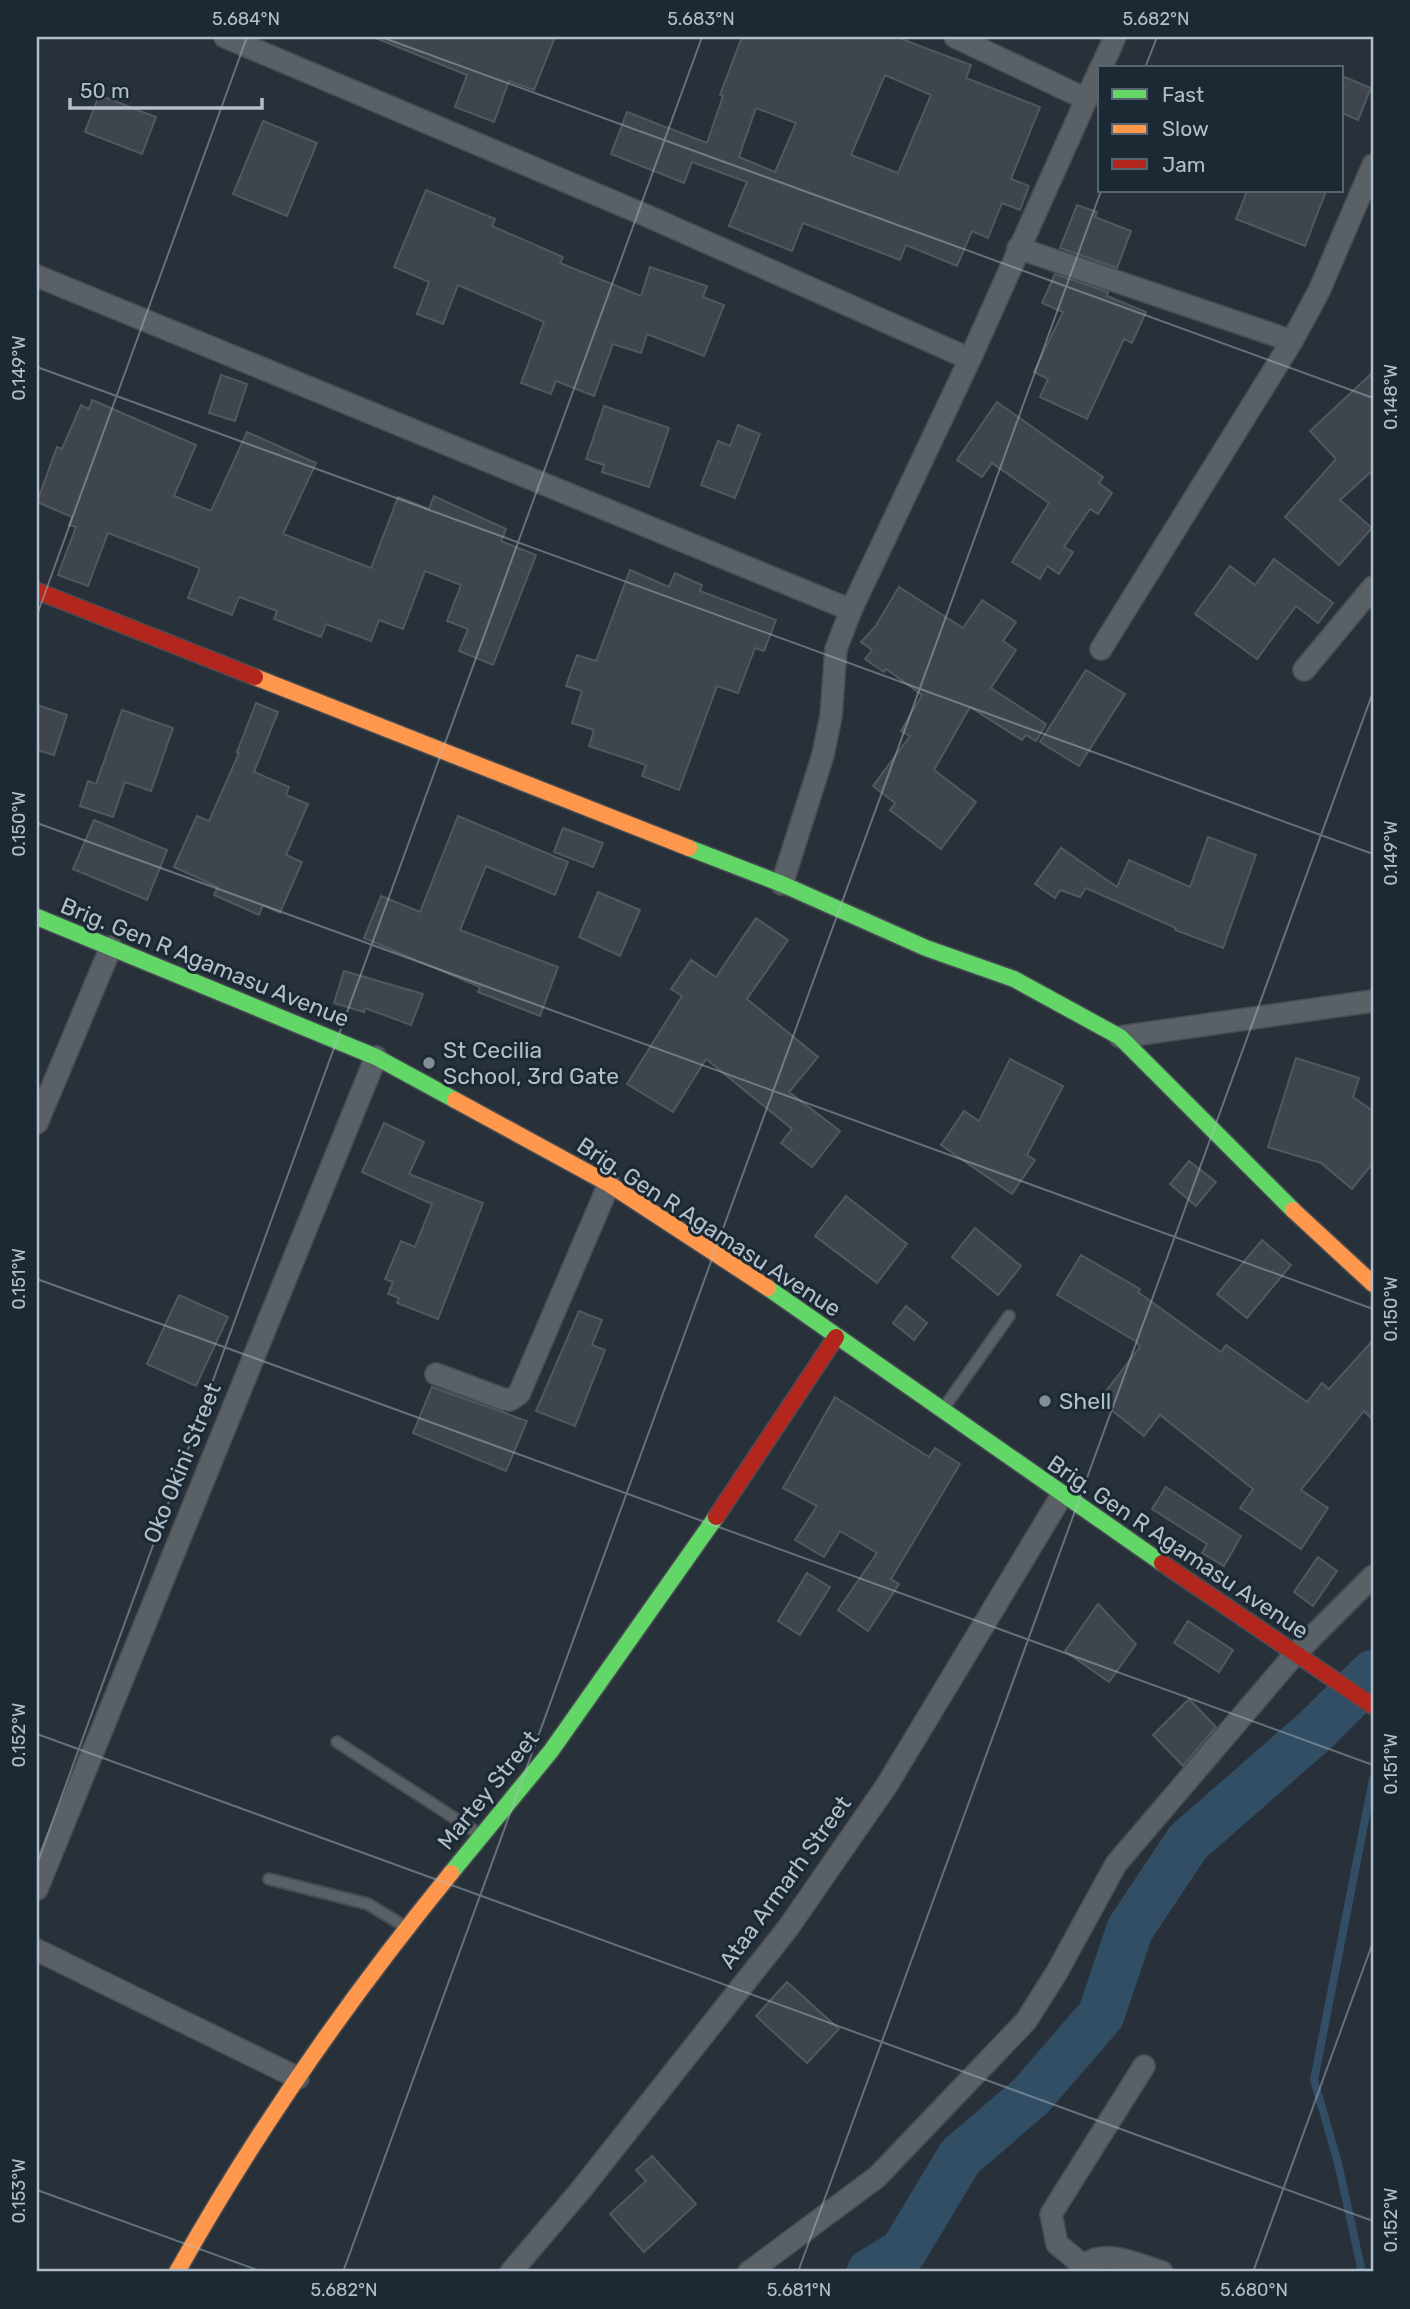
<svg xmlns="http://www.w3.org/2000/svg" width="1410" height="2309" font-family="Rubik,sans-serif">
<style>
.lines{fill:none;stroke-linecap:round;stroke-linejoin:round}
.stream{stroke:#324e65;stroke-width:8}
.river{stroke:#324e65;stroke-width:47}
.building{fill:#3e454c;stroke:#505860;stroke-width:2;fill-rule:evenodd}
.lane-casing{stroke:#474d53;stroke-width:14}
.street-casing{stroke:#474d53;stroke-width:24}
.fast-casing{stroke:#474d53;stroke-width:19}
.slow-casing{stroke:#474d53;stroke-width:19}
.jam-casing{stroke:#474d53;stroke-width:19}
.lane{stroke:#596066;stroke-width:10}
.street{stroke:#596066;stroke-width:21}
.fast{stroke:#63d668;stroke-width:16}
.slow{stroke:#ff974d;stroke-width:16}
.jam{stroke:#b3261e;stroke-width:16}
.ticks{fill:none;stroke:#b2beca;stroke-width:2;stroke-opacity:0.45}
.poi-dot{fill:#828d97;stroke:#1b2934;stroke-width:2.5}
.labels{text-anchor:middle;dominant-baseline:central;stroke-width:6;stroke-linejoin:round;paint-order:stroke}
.street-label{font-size:23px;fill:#b2beca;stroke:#1b2934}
.poi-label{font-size:23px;fill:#b2beca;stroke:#1b2934;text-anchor:start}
.neatline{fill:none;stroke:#b2beca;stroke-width:2.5}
.ticks-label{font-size:18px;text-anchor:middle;fill:#b2beca}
</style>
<rect width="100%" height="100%" fill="#283139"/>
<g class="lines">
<path class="stream" d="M 1362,2272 L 1338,2163 L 1314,2080 L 1373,1779"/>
<path class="river" d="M 870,2272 L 903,2252 L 960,2157 L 1031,2096 L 1101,2015 L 1130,1929 L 1188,1842 L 1316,1730 L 1373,1673"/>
</g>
<g class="building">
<path d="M 373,37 L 555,37 L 534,90 L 509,81 L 494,122 L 455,107 L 467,75 Z"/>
<path d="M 742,37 L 896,37 L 971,65 L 966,78 L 1040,107 L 1011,179 L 1029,186 L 1020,210 L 1002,203 L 988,238 L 972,231 L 957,266 L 906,245 L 900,260 L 803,223 L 792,251 L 729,226 L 747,182 L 692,162 L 684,183 L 611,154 L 627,112 L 707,143 L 723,96 L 720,95 ZM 885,75 L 931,95 L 898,173 L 851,155 ZM 756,108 L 796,123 L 775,172 L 739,157 Z"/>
<path d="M 1342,76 L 1371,88 L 1358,120 L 1342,113 Z"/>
<path d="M 99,95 L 156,117 L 142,154 L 85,132 Z"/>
<path d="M 263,121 L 317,143 L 287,216 L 233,194 Z"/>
<path d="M 426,190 L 495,219 L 492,226 L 563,257 L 560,263 L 641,296 L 650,267 L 707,286 L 703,297 L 724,305 L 704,356 L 647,334 L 641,353 L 613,344 L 594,396 L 556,381 L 551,394 L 521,383 L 544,322 L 458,285 L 443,324 L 417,314 L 429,282 L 394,267 Z"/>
<path d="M 1247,191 L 1326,191 L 1305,246 L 1236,219 Z"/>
<path d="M 1077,205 L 1097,212 L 1095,217 L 1131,231 L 1117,268 L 1060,248 Z"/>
<path d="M 1055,274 L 1108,292 L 1107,296 L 1146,312 L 1132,343 L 1124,339 L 1087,419 L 1040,397 L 1048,379 L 1034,372 L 1063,312 L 1042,303 Z"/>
<path d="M 1373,372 L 1373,470 L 1340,500 L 1372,528 L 1339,565 L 1285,517 L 1336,459 L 1310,431 Z"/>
<path d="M 221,375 L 247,384 L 235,421 L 209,413 Z"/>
<path d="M 92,400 L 196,445 L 174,496 L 211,511 L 247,432 L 316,463 L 283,534 L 371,568 L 398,497 L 429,509 L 434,496 L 506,529 L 501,541 L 536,555 L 493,665 L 459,651 L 468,629 L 447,621 L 461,585 L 425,571 L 403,629 L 379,620 L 371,641 L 326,624 L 321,637 L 274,619 L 277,611 L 239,597 L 232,615 L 188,598 L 200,568 L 108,533 L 88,586 L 58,575 L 76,527 L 69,525 L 72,517 L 37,502 L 57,447 L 62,449 L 81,405 L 89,409 Z"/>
<path d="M 997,402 L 1103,477 L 1099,483 L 1112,493 L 1098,514 L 1090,509 L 1064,547 L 1073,552 L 1059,574 L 1047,566 L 1040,579 L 1012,562 L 1049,503 L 992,463 L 982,477 L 957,460 Z"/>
<path d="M 604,406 L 669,428 L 649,487 L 602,472 L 604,465 L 586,459 Z"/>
<path d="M 738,425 L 760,434 L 735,498 L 701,485 L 718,441 L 730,446 Z"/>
<path d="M 1274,559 L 1333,603 L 1318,623 L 1296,606 L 1257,659 L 1195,614 L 1230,566 L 1255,585 Z"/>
<path d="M 630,570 L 669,587 L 675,573 L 702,585 L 700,591 L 776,620 L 764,651 L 755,648 L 738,693 L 717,686 L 679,790 L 642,776 L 646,765 L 589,746 L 594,730 L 572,723 L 582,691 L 566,686 L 577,655 L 596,661 Z"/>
<path d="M 899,587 L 963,628 L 982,600 L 1016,622 L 1003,641 L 1016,650 L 991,688 L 1046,724 L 1036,741 L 1026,735 L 1022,740 L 970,707 L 934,770 L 976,802 L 941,849 L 890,810 L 895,803 L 873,786 L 910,736 L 901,731 L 922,695 L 886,669 L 884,672 L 865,659 L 872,650 L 861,642 L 875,627 Z"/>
<path d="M 1086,670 L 1125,694 L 1079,766 L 1040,742 Z"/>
<path d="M 256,703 L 278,712 L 254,772 L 289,787 L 286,795 L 308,804 L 286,855 L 302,862 L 280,913 L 263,905 L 259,915 L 214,895 L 218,887 L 174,867 L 197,816 L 209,821 L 239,753 L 237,752 Z"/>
<path d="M 37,705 L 67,715 L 54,755 L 37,750 Z"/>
<path d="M 122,710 L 173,728 L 151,791 L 125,782 L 113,817 L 80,806 L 88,781 L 96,784 Z"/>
<path d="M 458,816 L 568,862 L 555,895 L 486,866 L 460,930 L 558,967 L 540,1016 L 478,992 L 480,987 L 364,938 L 381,896 L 420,912 Z"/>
<path d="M 94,820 L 167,850 L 147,900 L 73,869 Z"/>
<path d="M 563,828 L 603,843 L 593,867 L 554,852 Z"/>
<path d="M 1208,837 L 1256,855 L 1223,948 L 1175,930 L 1176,928 L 1086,888 L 1080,897 L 1060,890 L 1055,898 L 1035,884 L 1061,848 L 1117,887 L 1129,860 L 1190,887 Z"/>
<path d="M 598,892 L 640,910 L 620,956 L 579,937 Z"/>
<path d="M 756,918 L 788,940 L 747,999 L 818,1057 L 789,1092 L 840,1131 L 812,1167 L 781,1143 L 792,1129 L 706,1059 L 673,1112 L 627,1084 L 682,996 L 671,989 L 691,960 L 716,977 Z"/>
<path d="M 344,971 L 423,994 L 411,1025 L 365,1008 L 364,1012 L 334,1003 Z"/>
<path d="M 1296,1058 L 1359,1078 L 1353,1097 L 1373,1111 L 1373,1163 L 1352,1189 L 1321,1163 L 1268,1147 Z"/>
<path d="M 1010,1059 L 1063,1086 L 1027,1155 L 1035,1160 L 1012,1194 L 941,1145 L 964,1111 L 979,1121 Z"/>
<path d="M 384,1123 L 424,1142 L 409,1174 L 483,1203 L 438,1319 L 397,1303 L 399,1298 L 388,1294 L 393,1282 L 385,1279 L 401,1241 L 415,1247 L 432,1204 L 362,1172 Z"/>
<path d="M 1189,1161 L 1216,1182 L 1196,1206 L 1170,1184 Z"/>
<path d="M 846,1196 L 907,1244 L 877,1283 L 815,1236 Z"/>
<path d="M 975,1228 L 1021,1266 L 998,1295 L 952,1257 Z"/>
<path d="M 1262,1240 L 1291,1265 L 1247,1318 L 1217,1294 Z"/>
<path d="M 1081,1255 L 1140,1289 L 1138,1292 L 1221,1352 L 1226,1345 L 1307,1402 L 1322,1383 L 1329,1389 L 1373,1340 L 1373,1420 L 1364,1411 L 1301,1490 L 1328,1508 L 1301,1549 L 1240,1508 L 1253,1489 L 1160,1415 L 1144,1436 L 1099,1400 L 1140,1347 L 1137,1342 L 1057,1295 Z"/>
<path d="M 179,1295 L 228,1317 L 196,1386 L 147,1364 Z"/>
<path d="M 906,1306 L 927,1323 L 914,1340 L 893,1323 Z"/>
<path d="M 579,1311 L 602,1320 L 592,1345 L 605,1350 L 575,1426 L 536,1411 Z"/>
<path d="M 432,1387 L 527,1421 L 506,1471 L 413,1433 Z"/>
<path d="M 835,1397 L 929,1457 L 935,1448 L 960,1464 L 891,1579 L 899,1584 L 868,1631 L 838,1610 L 877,1553 L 840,1531 L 824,1557 L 795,1540 L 817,1506 L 783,1488 Z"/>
<path d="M 1166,1487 L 1241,1536 L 1224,1566 L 1202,1553 L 1207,1544 L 1152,1509 Z"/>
<path d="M 1318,1557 L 1337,1571 L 1313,1606 L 1294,1592 Z"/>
<path d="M 807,1573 L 830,1587 L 800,1635 L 778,1621 Z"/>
<path d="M 1098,1604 L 1136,1644 L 1109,1682 L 1065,1651 Z"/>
<path d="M 1188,1621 L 1233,1650 L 1219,1672 L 1174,1643 Z"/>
<path d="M 1189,1699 L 1216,1727 L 1183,1766 L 1153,1735 Z"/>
<path d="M 787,1982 L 839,2029 L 807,2063 L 756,2016 Z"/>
<path d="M 652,2156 L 696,2204 L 644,2252 L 610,2214 L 646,2181 L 636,2170 Z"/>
</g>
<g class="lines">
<defs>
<g id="lane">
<path d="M 943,1409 L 1009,1316"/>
<path d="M 337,1742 L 479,1834"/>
<path d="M 269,1879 L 368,1904 L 404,1926"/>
</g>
<g id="street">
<path d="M 225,37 L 645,215 L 970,359"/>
<path d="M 955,37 L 1086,99"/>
<path d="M 1101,68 L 1115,37"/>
<path d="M 1018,248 L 1292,341"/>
<path d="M 37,276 L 851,610"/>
<path d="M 1101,649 L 1292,341 L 1319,291 L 1373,165"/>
<path d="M 1304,670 L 1373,587"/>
<path d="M 782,884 L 823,755 L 831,716 L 836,649 L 851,610 L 970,359 L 1100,69"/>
<path d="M 1120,1037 L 1373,1001"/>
<path d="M 37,1123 L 111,947"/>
<path d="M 436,1374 L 503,1399 L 510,1400 L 519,1394 L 609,1184"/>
<path d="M 37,1889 L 376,1057"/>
<path d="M 37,1950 L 298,2078"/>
<path d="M 1084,2266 L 1057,2244 L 1051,2214 L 1144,2066"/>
<path d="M 511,2272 L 580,2191 L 788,1928 L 887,1785 L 1062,1495"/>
<path d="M 749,2272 L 877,2177 L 1026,2021 L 1057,1972 L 1116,1864 L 1295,1654 L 1373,1576"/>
<path d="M 1081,2272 C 1095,2243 1141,2266 1162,2272"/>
</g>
<g id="fast">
<path d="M 689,848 L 782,884 L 926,948 L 1014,979 L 1120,1037 L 1293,1210"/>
<path d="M 37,917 L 376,1057 L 455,1100"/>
<path d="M 768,1288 L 1162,1563"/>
<path d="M 451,1873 L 551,1751 L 716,1517"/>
</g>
<g id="slow">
<path d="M 255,677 L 689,848"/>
<path d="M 455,1100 L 609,1184 L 768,1288"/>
<path d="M 1293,1210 L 1373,1284"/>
<path d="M 177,2272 C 256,2131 349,1998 451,1873"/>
</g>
<g id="jam">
<path d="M 37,591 L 255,677"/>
<path d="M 716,1517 L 836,1337"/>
<path d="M 1162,1563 L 1373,1706"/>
</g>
</defs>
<use href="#lane" class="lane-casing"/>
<use href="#street" class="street-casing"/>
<use href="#fast" class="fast-casing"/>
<use href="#slow" class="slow-casing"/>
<use href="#jam" class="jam-casing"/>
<use href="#lane" class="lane"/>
<use href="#street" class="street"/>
<use href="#fast" class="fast"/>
<use href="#slow" class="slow"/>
<use href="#jam" class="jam"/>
</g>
<path class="ticks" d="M 381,37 L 1373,398M 1145,68 L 1157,37M 37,367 L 1373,854M 37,615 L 247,37M 37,823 L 1373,1309M 37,1279 L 1373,1765M 37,1734 L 1373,2221M 37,1864 L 702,37M 37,2190 L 263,2272M 343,2272 L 1101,191M 798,2272 L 1373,692M 1253,2272 L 1373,1942"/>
<g class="poi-dot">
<circle cx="429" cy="1063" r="7"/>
<circle cx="1045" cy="1401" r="7"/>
</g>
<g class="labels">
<g class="street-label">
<text transform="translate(205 962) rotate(22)">Brig. Gen R Agamasu Avenue</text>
<text transform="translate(709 1227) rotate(33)">Brig. Gen R Agamasu Avenue</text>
<text transform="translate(182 1463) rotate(-68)">Oko Okini Street</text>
<text transform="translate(1178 1547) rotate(34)">Brig. Gen R Agamasu Avenue</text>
<text transform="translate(488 1790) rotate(-51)">Martey Street</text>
<text transform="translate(785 1882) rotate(-54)">Ataa Armarh Street</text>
</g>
<g class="poi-label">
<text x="443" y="1050">St Cecilia<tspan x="443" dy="26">School, 3rd Gate</tspan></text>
<text x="1059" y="1401">Shell</text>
</g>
</g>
<rect width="1410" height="2309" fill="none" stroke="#1b2934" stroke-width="77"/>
<rect x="1098" y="66" width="245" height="126" fill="#1b2934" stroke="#576570" stroke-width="2"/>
<rect x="1112" y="89" width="35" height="10" fill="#63d668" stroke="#576570" stroke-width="2"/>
<text x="1162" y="102" font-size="21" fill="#b2beca">Fast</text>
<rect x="1112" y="124" width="35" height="10" fill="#ff974d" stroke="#576570" stroke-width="2"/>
<text x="1162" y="136" font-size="21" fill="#b2beca">Slow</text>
<rect x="1112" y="159" width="35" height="10" fill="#b3261e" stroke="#576570" stroke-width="2"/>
<text x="1162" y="172" font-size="21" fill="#b2beca">Jam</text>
<path d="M70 98v10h192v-10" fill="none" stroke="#b2beca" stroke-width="3.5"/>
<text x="80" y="98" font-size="21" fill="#b2beca" stroke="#1b2934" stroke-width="5" paint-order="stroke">50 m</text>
<rect x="38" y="38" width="1334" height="2232" class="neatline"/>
<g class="ticks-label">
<text x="246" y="25">5.684°N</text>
<text x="701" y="25">5.683°N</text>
<text x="1156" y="25">5.682°N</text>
<text transform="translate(19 368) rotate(-90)" y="6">0.149°W</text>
<text transform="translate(1391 397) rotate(-90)" y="6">0.148°W</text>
<text transform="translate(19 824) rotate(-90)" y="6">0.150°W</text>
<text transform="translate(1391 853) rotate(-90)" y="6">0.149°W</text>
<text transform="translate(19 1279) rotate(-90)" y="6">0.151°W</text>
<text transform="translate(1391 1309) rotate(-90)" y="6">0.150°W</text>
<text transform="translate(19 1735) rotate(-90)" y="6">0.152°W</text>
<text transform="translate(1391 1764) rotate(-90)" y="6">0.151°W</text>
<text transform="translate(19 2191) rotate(-90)" y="6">0.153°W</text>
<text transform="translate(1391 2220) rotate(-90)" y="6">0.152°W</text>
<text x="344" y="2296">5.682°N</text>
<text x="799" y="2296">5.681°N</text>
<text x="1254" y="2296">5.680°N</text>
</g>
</svg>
